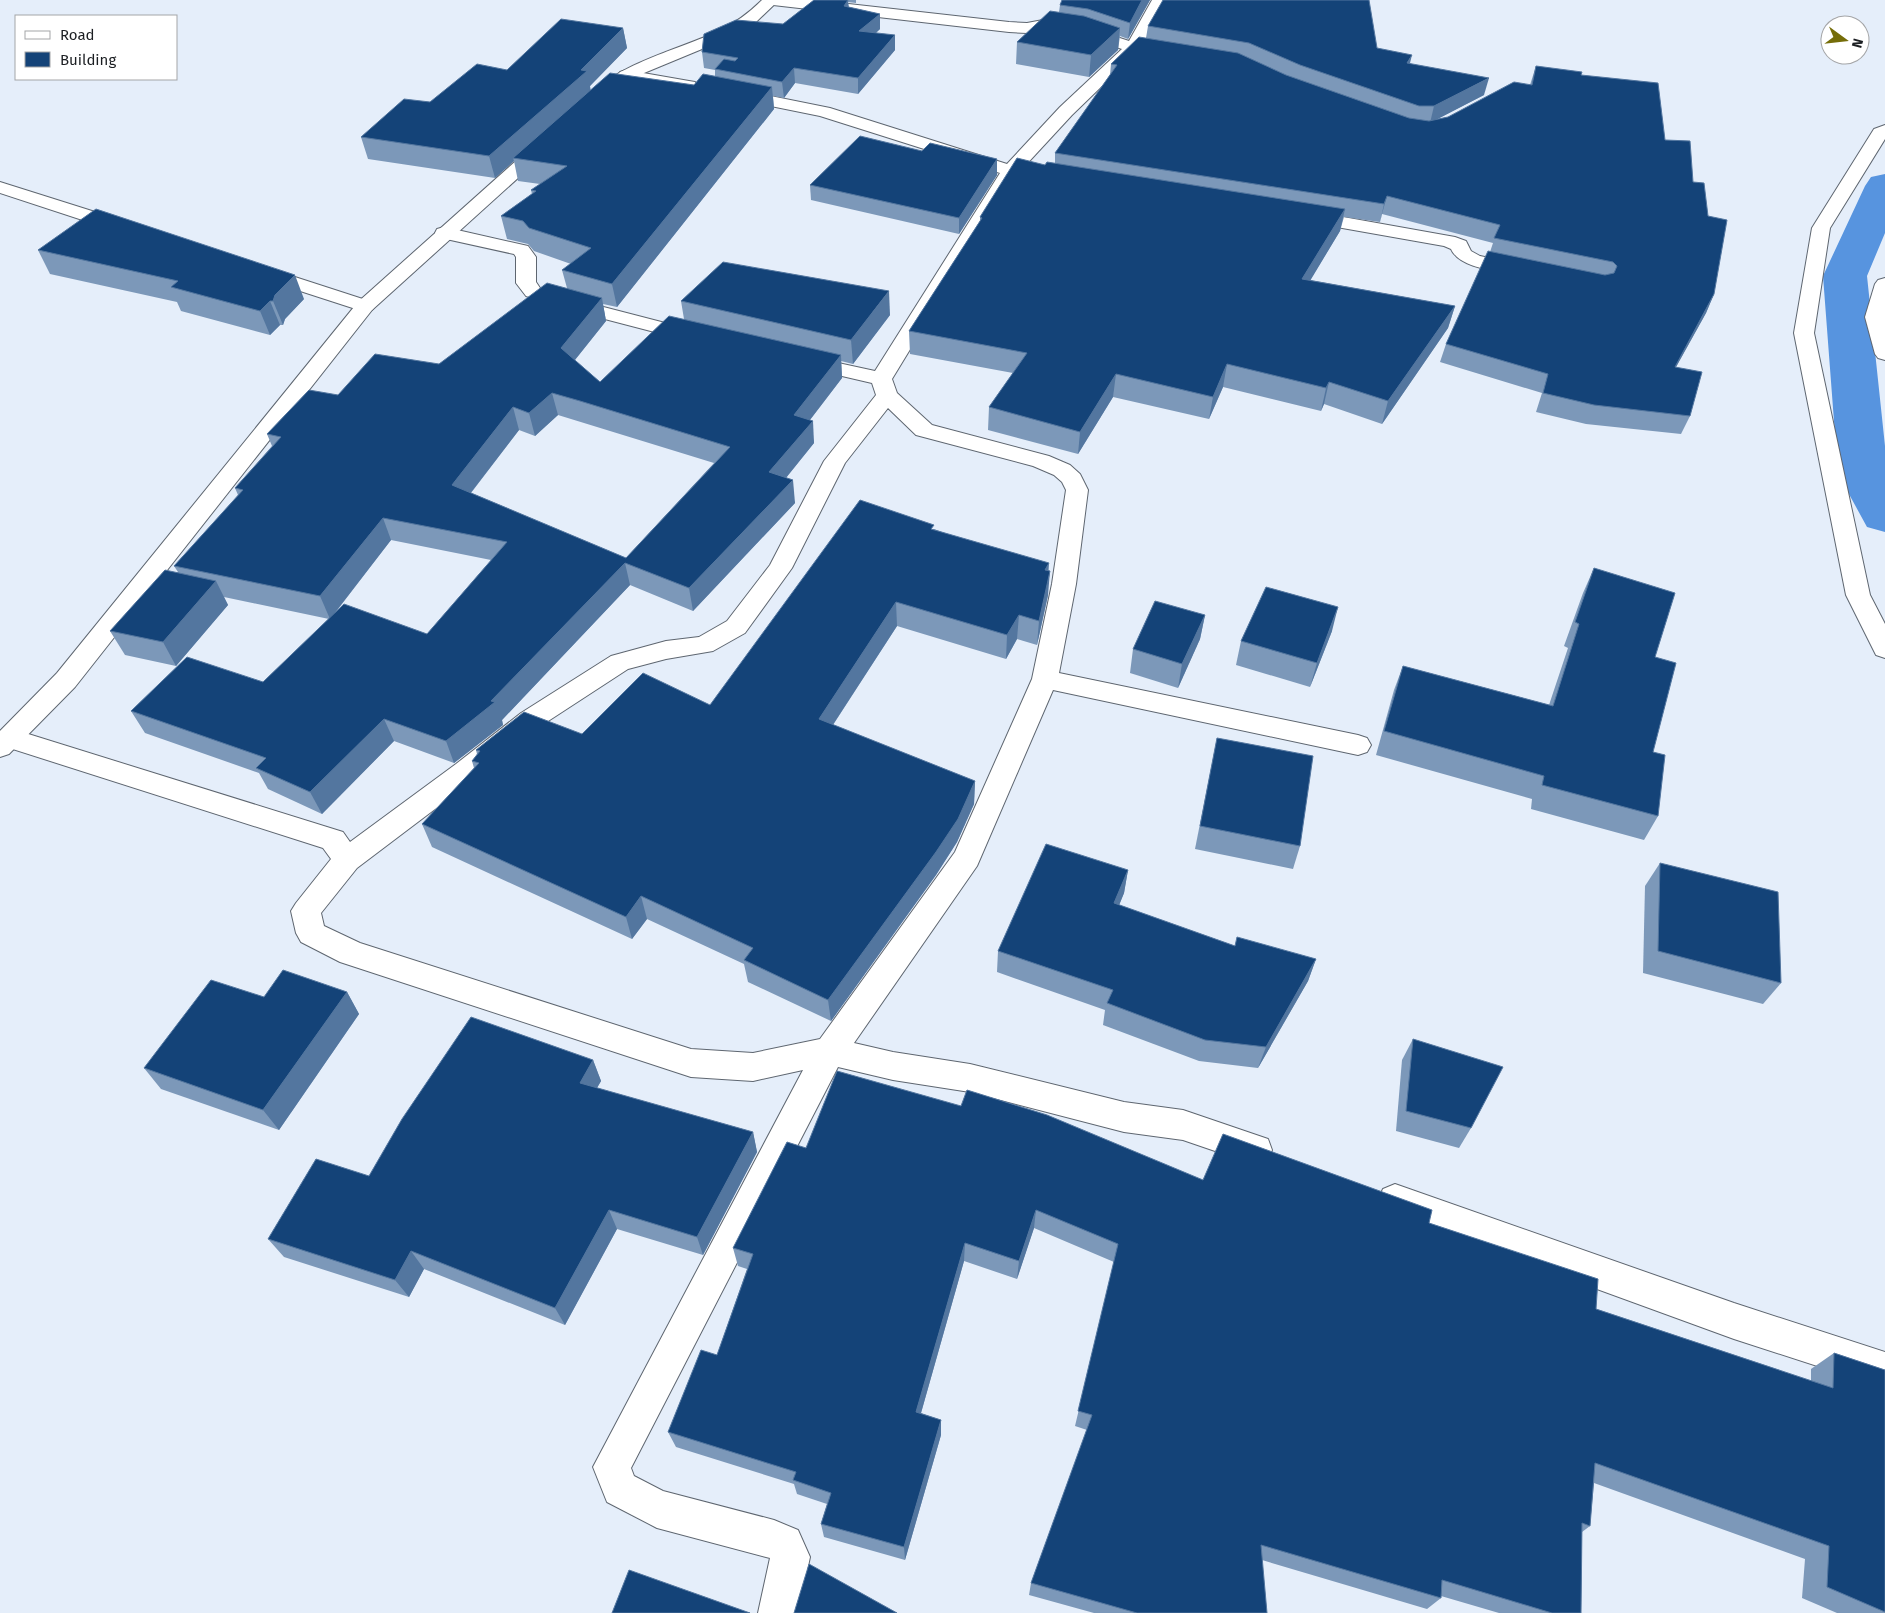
<svg xmlns="http://www.w3.org/2000/svg" width="1885" height="1613" font-family="'Fira Sans',sans-serif">
<style>
.lines{fill:none;stroke-linecap:round;stroke-linejoin:round}
.canal{fill:#5794df;fill-rule:evenodd}
.street-casing{stroke:#5e6670;stroke-width:2}
.secondary-casing{stroke:#5e6670;stroke-width:2}
.street{fill:#fff;fill-rule:evenodd}
.secondary{fill:#fff;fill-rule:evenodd}
.wall{fill:#7c98b9;fill-rule:evenodd}
.shaded-wall{fill:#53769f}
.building{fill:#144378;stroke:#53769f;fill-rule:evenodd}
</style>
<rect width="100%" height="100%" fill="#e5eefa"/>
<g class="lines">
<path class="canal" d="M 1885,174 L 1885,233 L 1867,276 L 1885,446 L 1885,532 L 1867,527 L 1838,474 L 1823,276 L 1865,186 L 1871,177 Z"/>
<defs>
<g id="street">
<path d="M 765,0 L 813,0 L 1009,22 L 1027,23 L 1043,20 L 1086,27 L 1129,41 L 1152,0 L 1168,0 L 1143,44 L 1172,49 L 1174,52 L 1172,55 L 1166,57 L 1137,52 L 1072,115 L 1023,168 L 1050,173 L 1053,177 L 1050,181 L 1044,182 L 1015,177 L 892,379 L 897,393 L 932,425 L 1049,456 L 1070,465 L 1080,474 L 1088,490 L 1076,584 L 1059,673 L 1358,735 L 1367,738 L 1371,745 L 1367,752 L 1358,755 L 1053,690 L 977,866 L 854,1043 L 893,1052 L 970,1064 L 1124,1102 L 1183,1110 L 1268,1139 L 1272,1150 L 1268,1161 L 1256,1165 L 1183,1140 L 1124,1132 L 970,1092 L 893,1080 L 838,1067 L 631,1468 L 634,1476 L 663,1491 L 774,1520 L 798,1530 L 810,1557 L 798,1613 L 758,1613 L 770,1558 L 657,1528 L 607,1502 L 593,1467 L 803,1070 L 753,1081 L 691,1077 L 340,962 L 301,942 L 296,933 L 291,911 L 296,903 L 331,859 L 323,848 L 0,745 L 0,731 L 9,728 L 343,832 L 350,842 L 456,764 L 521,713 L 611,656 L 666,641 L 699,637 L 727,621 L 770,565 L 824,461 L 876,395 L 872,383 L 799,366 L 796,362 L 799,358 L 806,356 L 875,371 L 1000,173 L 820,116 L 736,99 L 730,98 L 728,94 L 730,90 L 736,89 L 830,108 L 1007,164 L 1060,107 L 1122,49 L 1083,36 L 1043,30 L 1027,33 L 1009,32 L 773,5 L 768,3 ZM 888,408 L 916,435 L 1033,466 L 1054,475 L 1062,482 L 1066,490 L 1052,584 L 1032,679 L 955,852 L 820,1039 L 753,1053 L 691,1049 L 360,943 L 324,926 L 321,913 L 357,868 L 476,778 L 539,727 L 628,669 L 666,659 L 713,651 L 745,633 L 792,568 L 845,463 Z"/>
<path d="M 626,70 L 689,81 L 695,82 L 697,86 L 695,90 L 689,91 L 620,78 L 618,75 L 620,72 Z"/>
<path d="M 1885,125 L 1885,139 L 1830,228 L 1814,333 L 1870,595 L 1885,624 L 1885,658 L 1876,655 L 1846,595 L 1794,333 L 1812,228 L 1874,129 Z"/>
<path d="M 0,182 L 130,223 L 132,227 L 130,231 L 123,233 L 116,231 L 0,193 Z"/>
<path d="M 1304,210 L 1455,237 L 1466,241 L 1471,251 L 1480,256 L 1527,266 L 1530,270 L 1527,274 L 1520,276 C 1499,271 1460,269 1451,249 L 1444,246 L 1297,220 L 1295,216 L 1297,212 Z"/>
<path d="M 444,227 L 528,246 L 536,257 L 536,282 L 540,288 L 588,303 L 700,332 L 703,336 L 700,340 L 693,342 L 574,311 L 526,296 L 516,283 L 516,257 L 514,254 L 437,237 L 435,233 L 437,229 Z"/>
<path d="M 264,267 L 372,302 L 375,306 L 372,310 L 365,312 L 257,277 L 254,273 L 257,269 Z"/>
<path d="M 1885,278 L 1885,360 L 1878,358 L 1875,354 L 1865,317 L 1875,284 L 1878,280 Z"/>
<path d="M 1395,1184 L 1734,1303 L 1885,1352 L 1885,1388 L 1734,1339 L 1383,1211 L 1378,1200 L 1383,1189 Z"/>
</g>
<g id="secondary">
<path d="M 762,0 L 779,0 L 756,22 L 731,37 L 632,78 L 602,103 L 590,103 L 588,99 C 610,66 683,48 719,31 C 735,23 749,13 762,0 Z"/>
<path d="M 543,141 L 549,142 L 552,146 L 549,150 L 372,310 L 75,687 L 9,754 L 0,757 L 0,731 L 57,673 L 358,302 L 537,142 Z"/>
</g>
</defs>
<use href="#street" class="street-casing"/>
<use href="#secondary" class="secondary-casing"/>
<use href="#street" class="street"/>
<use href="#secondary" class="secondary"/>
</g>
<g class="wall">
<path d="M 814,0 L 856,0 L 856,3 L 848,2 L 849,7 L 880,14 L 880,29 L 876,33 L 895,50 L 858,94 L 795,83 L 784,98 L 773,96 L 774,109 L 617,307 L 603,304 L 606,321 L 575,360 L 600,382 L 684,319 L 681,301 L 890,315 L 853,364 L 841,361 L 842,378 L 810,420 L 814,443 L 786,478 L 795,503 L 693,611 L 630,585 L 502,720 L 503,725 L 454,763 L 394,741 L 322,814 L 268,789 L 259,773 L 145,733 L 131,711 L 263,682 L 329,619 L 224,597 L 228,605 L 176,666 L 125,655 L 110,631 L 178,572 L 174,566 L 238,495 L 235,488 L 272,446 L 267,434 L 338,395 L 439,364 L 567,288 L 562,270 L 571,264 L 534,251 L 528,244 L 507,239 L 501,216 L 532,194 L 531,190 L 540,184 L 518,181 L 514,161 L 495,178 L 368,159 L 361,137 L 430,102 L 507,70 L 623,28 L 627,48 L 590,86 L 590,90 L 694,85 L 715,76 L 715,70 L 704,68 L 702,52 L 783,24 ZM 558,415 L 714,463 L 626,558 L 471,493 L 519,430 L 535,436 ZM 391,540 L 491,560 L 427,634 L 335,613 Z"/>
<path d="M 1150,0 L 1128,39 L 1120,36 L 1118,50 L 1089,77 L 1016,64 L 1017,42 L 1059,12 L 1060,5 Z"/>
<path d="M 1148,26 L 1377,48 L 1410,64 L 1484,95 L 1437,119 L 1448,117 L 1530,85 L 1536,66 L 1581,75 L 1665,140 L 1693,182 L 1714,294 L 1706,313 L 1676,367 L 1690,416 L 1681,434 L 1586,424 L 1536,412 L 1542,393 L 1440,362 L 1446,344 L 1490,252 L 1493,243 L 1382,214 L 1380,222 L 1344,217 L 1340,231 L 1310,280 L 1455,306 L 1448,328 L 1382,424 L 1324,404 L 1321,411 L 1223,387 L 1209,419 L 1113,397 L 1078,454 L 988,430 L 989,407 L 1013,373 L 910,354 L 909,331 L 980,221 L 980,217 L 1045,165 L 1055,163 L 1055,153 L 1110,75 L 1111,64 L 1146,38 Z"/>
<path d="M 922,151 L 997,159 L 997,175 L 959,234 L 811,200 L 810,185 Z"/>
<path d="M 38,250 L 304,299 L 285,319 L 283,325 L 280,325 L 270,335 L 181,311 L 177,302 L 50,274 Z"/>
<path d="M 934,529 L 1048,571 L 1048,595 L 1037,645 L 1017,639 L 1006,659 L 897,626 L 833,725 L 975,781 L 974,804 L 957,842 L 936,875 L 831,1021 L 748,982 L 744,964 L 647,919 L 632,939 L 432,847 L 422,824 L 474,768 L 472,761 L 477,754 L 476,750 L 582,734 L 710,705 Z"/>
<path d="M 1594,568 L 1655,657 L 1653,752 L 1658,816 L 1644,840 L 1531,809 L 1532,799 L 1376,755 L 1394,690 L 1403,666 L 1549,705 L 1568,648 L 1564,646 L 1583,593 Z"/>
<path d="M 1205,615 L 1200,639 L 1178,688 L 1130,673 L 1133,649 Z"/>
<path d="M 1332,631 L 1310,687 L 1236,665 L 1241,641 Z"/>
<path d="M 1217,738 L 1300,846 L 1293,869 L 1195,849 Z"/>
<path d="M 1660,863 L 1781,983 L 1763,1004 L 1643,973 L 1645,886 Z"/>
<path d="M 1128,870 L 1124,893 L 1119,905 L 1235,946 L 1316,959 L 1308,981 L 1258,1068 L 1199,1061 L 1103,1025 L 1105,1010 L 997,972 L 998,951 Z"/>
<path d="M 347,992 L 359,1014 L 279,1130 L 161,1089 L 144,1068 L 264,997 Z"/>
<path d="M 1413,1039 L 1471,1128 L 1459,1148 L 1396,1131 L 1402,1060 Z"/>
<path d="M 593,1060 L 601,1081 L 597,1088 L 753,1132 L 757,1152 L 703,1255 L 617,1229 L 565,1325 L 424,1269 L 409,1297 L 284,1257 L 268,1239 L 369,1176 Z"/>
<path d="M 806,1148 L 1203,1180 L 1429,1223 L 1596,1309 L 1811,1381 L 1811,1369 L 1834,1353 L 1885,1370 L 1885,1613 L 1837,1613 L 1802,1598 L 1805,1559 L 1594,1483 L 1590,1526 L 1582,1532 L 1581,1613 L 1499,1613 L 1441,1596 L 1441,1598 L 1427,1609 L 1262,1560 L 1267,1613 L 1094,1613 L 1029,1595 L 1031,1583 L 1087,1430 L 1075,1426 L 1114,1262 L 1034,1228 L 1017,1279 L 964,1261 L 921,1413 L 941,1420 L 941,1435 L 905,1560 L 824,1537 L 821,1524 L 827,1504 L 797,1494 L 794,1484 L 676,1447 L 668,1432 L 717,1355 L 747,1269 L 738,1266 L 733,1248 Z"/>
</g>
<g class="shaded-wall">
<path d="M 848,0 L 849,16 L 844,6 Z"/>
<path d="M 1142,0 L 1150,0 L 1128,39 L 1130,23 Z"/>
<path d="M 880,14 L 880,29 L 860,47 L 859,31 Z"/>
<path d="M 623,28 L 627,48 L 590,86 L 591,92 L 513,158 L 514,161 L 495,178 L 489,156 L 581,70 Z"/>
<path d="M 1120,28 L 1118,50 L 1089,77 L 1091,55 Z"/>
<path d="M 895,35 L 895,50 L 858,94 L 858,78 Z"/>
<path d="M 1412,55 L 1408,71 L 1407,63 Z"/>
<path d="M 794,68 L 795,83 L 784,98 L 782,82 Z"/>
<path d="M 1489,78 L 1484,95 L 1430,123 L 1434,106 Z"/>
<path d="M 772,87 L 774,109 L 617,307 L 612,284 Z"/>
<path d="M 997,159 L 997,175 L 959,234 L 959,218 Z"/>
<path d="M 1387,196 L 1382,214 L 1380,222 L 1384,204 Z"/>
<path d="M 1345,209 L 1340,231 L 1298,301 L 1302,279 Z"/>
<path d="M 295,275 L 304,299 L 285,319 L 283,325 L 273,301 L 275,295 Z"/>
<path d="M 889,291 L 890,315 L 853,364 L 851,340 Z"/>
<path d="M 1714,294 L 1706,313 L 1666,385 L 1675,367 Z"/>
<path d="M 602,298 L 606,321 L 566,371 L 561,348 Z"/>
<path d="M 270,301 L 280,325 L 270,335 L 260,311 Z"/>
<path d="M 1455,306 L 1448,328 L 1382,424 L 1388,401 Z"/>
<path d="M 841,355 L 842,378 L 796,438 L 794,415 Z"/>
<path d="M 1227,364 L 1223,387 L 1209,419 L 1213,397 Z"/>
<path d="M 1116,374 L 1113,397 L 1078,454 L 1080,432 Z"/>
<path d="M 1329,382 L 1324,404 L 1321,411 L 1326,388 Z"/>
<path d="M 552,393 L 558,415 L 535,436 L 529,413 Z"/>
<path d="M 513,407 L 519,430 L 459,508 L 452,485 Z"/>
<path d="M 813,421 L 814,443 L 772,495 L 769,472 Z"/>
<path d="M 793,480 L 795,503 L 693,611 L 689,588 Z"/>
<path d="M 383,518 L 391,540 L 330,619 L 320,596 Z"/>
<path d="M 625,563 L 630,585 L 502,720 L 503,725 L 454,763 L 446,741 L 491,701 Z"/>
<path d="M 1049,563 L 1048,579 L 1050,571 L 1048,595 L 1037,645 L 1039,621 L 1045,570 Z"/>
<path d="M 216,581 L 228,605 L 176,666 L 163,642 Z"/>
<path d="M 896,602 L 897,626 L 821,743 L 819,719 Z"/>
<path d="M 1338,607 L 1332,631 L 1310,687 L 1317,663 Z"/>
<path d="M 1019,615 L 1017,639 L 1006,659 L 1007,635 Z"/>
<path d="M 1205,615 L 1200,639 L 1178,688 L 1182,664 Z"/>
<path d="M 384,719 L 394,741 L 322,814 L 310,792 Z"/>
<path d="M 975,781 L 974,804 L 957,842 L 936,875 L 831,1021 L 828,1000 Z"/>
<path d="M 1128,870 L 1124,893 L 1111,925 L 1114,903 Z"/>
<path d="M 641,896 L 647,919 L 632,939 L 626,917 Z"/>
<path d="M 1316,959 L 1308,981 L 1258,1068 L 1266,1047 Z"/>
<path d="M 347,992 L 359,1014 L 279,1130 L 263,1110 Z"/>
<path d="M 593,1060 L 601,1081 L 588,1103 L 580,1083 Z"/>
<path d="M 753,1132 L 757,1152 L 703,1255 L 697,1237 Z"/>
<path d="M 609,1210 L 617,1229 L 565,1325 L 555,1308 Z"/>
<path d="M 1036,1210 L 1034,1228 L 1017,1279 L 1019,1261 Z"/>
<path d="M 965,1243 L 964,1261 L 917,1427 L 916,1412 Z"/>
<path d="M 411,1251 L 424,1269 L 409,1297 L 395,1280 Z"/>
<path d="M 941,1420 L 941,1435 L 905,1560 L 904,1547 Z"/>
</g>
<g class="building">
<path d="M 814,0 L 848,0 L 844,6 L 880,14 L 859,31 L 895,35 L 858,78 L 794,68 L 782,82 L 715,69 L 724,59 L 735,61 L 738,58 L 702,52 L 704,34 L 736,20 L 783,24 Z"/>
<path d="M 1062,0 L 1142,0 L 1130,23 L 1088,9 L 1060,5 Z"/>
<path d="M 1163,0 L 1369,0 L 1377,48 L 1412,55 L 1407,63 L 1489,78 L 1434,106 L 1419,106 L 1300,65 L 1249,43 L 1148,26 Z"/>
<path d="M 1050,11 L 1084,16 L 1120,28 L 1091,55 L 1017,42 Z"/>
<path d="M 561,19 L 623,28 L 581,70 L 587,71 L 489,156 L 361,137 L 404,99 L 430,102 L 477,64 L 507,70 Z"/>
<path d="M 1139,37 L 1238,53 L 1286,75 L 1409,118 L 1429,121 L 1448,117 L 1514,82 L 1532,85 L 1536,66 L 1582,72 L 1581,75 L 1658,83 L 1665,140 L 1690,141 L 1693,182 L 1704,183 L 1708,216 L 1727,220 L 1714,294 L 1675,367 L 1702,372 L 1690,416 L 1594,405 L 1543,393 L 1548,374 L 1446,344 L 1488,251 L 1605,275 L 1614,273 L 1617,266 L 1613,262 L 1494,238 L 1500,225 L 1387,196 L 1384,204 L 1055,153 L 1117,65 L 1111,64 Z"/>
<path d="M 610,73 L 694,85 L 703,74 L 772,87 L 612,284 L 562,270 L 591,248 L 529,228 L 523,221 L 501,216 L 536,191 L 531,190 L 567,166 L 513,158 Z"/>
<path d="M 860,136 L 922,151 L 930,143 L 997,159 L 959,218 L 810,185 Z"/>
<path d="M 1017,158 L 1045,165 L 1047,162 L 1345,209 L 1302,279 L 1455,306 L 1388,401 L 1329,382 L 1326,388 L 1227,364 L 1213,397 L 1116,374 L 1080,432 L 989,407 L 1027,353 L 909,331 L 982,218 L 980,217 Z"/>
<path d="M 96,209 L 295,275 L 275,295 L 273,301 L 270,301 L 260,311 L 171,287 L 178,281 L 38,250 Z"/>
<path d="M 723,262 L 889,291 L 851,340 L 681,301 Z"/>
<path d="M 547,283 L 602,298 L 561,348 L 600,382 L 669,316 L 841,355 L 794,415 L 813,421 L 769,472 L 793,480 L 689,588 L 625,563 L 491,701 L 495,702 L 446,741 L 384,719 L 310,792 L 256,768 L 266,758 L 131,711 L 187,657 L 263,682 L 344,604 L 427,634 L 507,542 L 383,518 L 320,596 L 174,566 L 243,490 L 235,488 L 281,437 L 267,434 L 309,390 L 338,395 L 375,354 L 439,364 ZM 552,393 L 580,401 L 730,447 L 626,558 L 452,485 L 513,407 L 529,413 Z"/>
<path d="M 860,500 L 934,525 L 931,529 L 1049,563 L 1045,570 L 1050,571 L 1039,621 L 1019,615 L 1007,635 L 896,602 L 819,719 L 975,781 L 958,819 L 936,852 L 828,1000 L 744,960 L 753,948 L 641,896 L 626,917 L 422,824 L 479,763 L 472,761 L 480,751 L 476,750 L 524,712 L 582,734 L 643,673 L 710,705 Z"/>
<path d="M 1594,568 L 1675,593 L 1655,657 L 1676,663 L 1653,752 L 1665,755 L 1658,816 L 1542,785 L 1544,776 L 1384,731 L 1403,666 L 1553,706 L 1579,624 L 1575,622 Z"/>
<path d="M 165,570 L 216,581 L 163,642 L 110,631 Z"/>
<path d="M 1266,587 L 1338,607 L 1317,663 L 1241,641 Z"/>
<path d="M 1155,601 L 1205,615 L 1182,664 L 1133,649 Z"/>
<path d="M 1217,738 L 1313,756 L 1300,846 L 1200,826 Z"/>
<path d="M 1046,844 L 1128,870 L 1114,903 L 1235,946 L 1237,937 L 1316,959 L 1266,1047 L 1205,1040 L 1107,1003 L 1113,990 L 998,951 Z"/>
<path d="M 1660,863 L 1778,892 L 1781,983 L 1658,951 Z"/>
<path d="M 283,970 L 347,992 L 263,1110 L 144,1068 L 211,980 L 264,997 Z"/>
<path d="M 471,1017 L 593,1060 L 580,1083 L 753,1132 L 697,1237 L 609,1210 L 555,1308 L 411,1251 L 395,1280 L 268,1239 L 316,1159 L 369,1176 L 402,1119 Z"/>
<path d="M 1413,1039 L 1503,1067 L 1471,1128 L 1406,1111 Z"/>
<path d="M 837,1071 L 961,1106 L 967,1090 L 1047,1115 L 1203,1180 L 1223,1134 L 1432,1210 L 1429,1223 L 1598,1279 L 1596,1309 L 1833,1388 L 1834,1353 L 1885,1370 L 1885,1612 L 1827,1587 L 1829,1546 L 1595,1463 L 1590,1526 L 1582,1523 L 1581,1613 L 1552,1613 L 1442,1580 L 1441,1598 L 1261,1545 L 1267,1613 L 1137,1613 L 1031,1583 L 1092,1415 L 1078,1411 L 1118,1244 L 1036,1210 L 1019,1261 L 965,1243 L 916,1412 L 941,1420 L 904,1547 L 821,1524 L 831,1493 L 793,1480 L 796,1472 L 668,1432 L 701,1350 L 717,1355 L 753,1254 L 733,1248 L 787,1142 L 806,1148 Z"/>
<path d="M 809,1564 L 897,1613 L 794,1613 Z"/>
<path d="M 629,1570 L 750,1613 L 612,1613 Z"/>
</g>
<rect x="15" y="15" width="162" height="65" fill="#ffffff" stroke="#a4a5a7"/>
<rect x="25" y="31" width="25" height="8" fill="#ffffff" stroke="#a4a5a7"/>
<text x="60" y="40" font-size="15" fill="#1b1e22">Road</text>
<rect x="25" y="52" width="25" height="15" fill="#144378" stroke="#a4a5a7"/>
<text x="60" y="65" font-size="15" fill="#1b1e22">Building</text>
<g transform="translate(1845 40) rotate(105)"><circle r="24" fill="#ffffff" stroke="#a4a5a7"/>
<path d="M0-4L9 19L0 12L-9 19Z" fill="#756d09"/>
<text y="-8" font-size="14" font-weight="bold" text-anchor="middle" fill="#1b1e22">N</text>
</g>
</svg>
